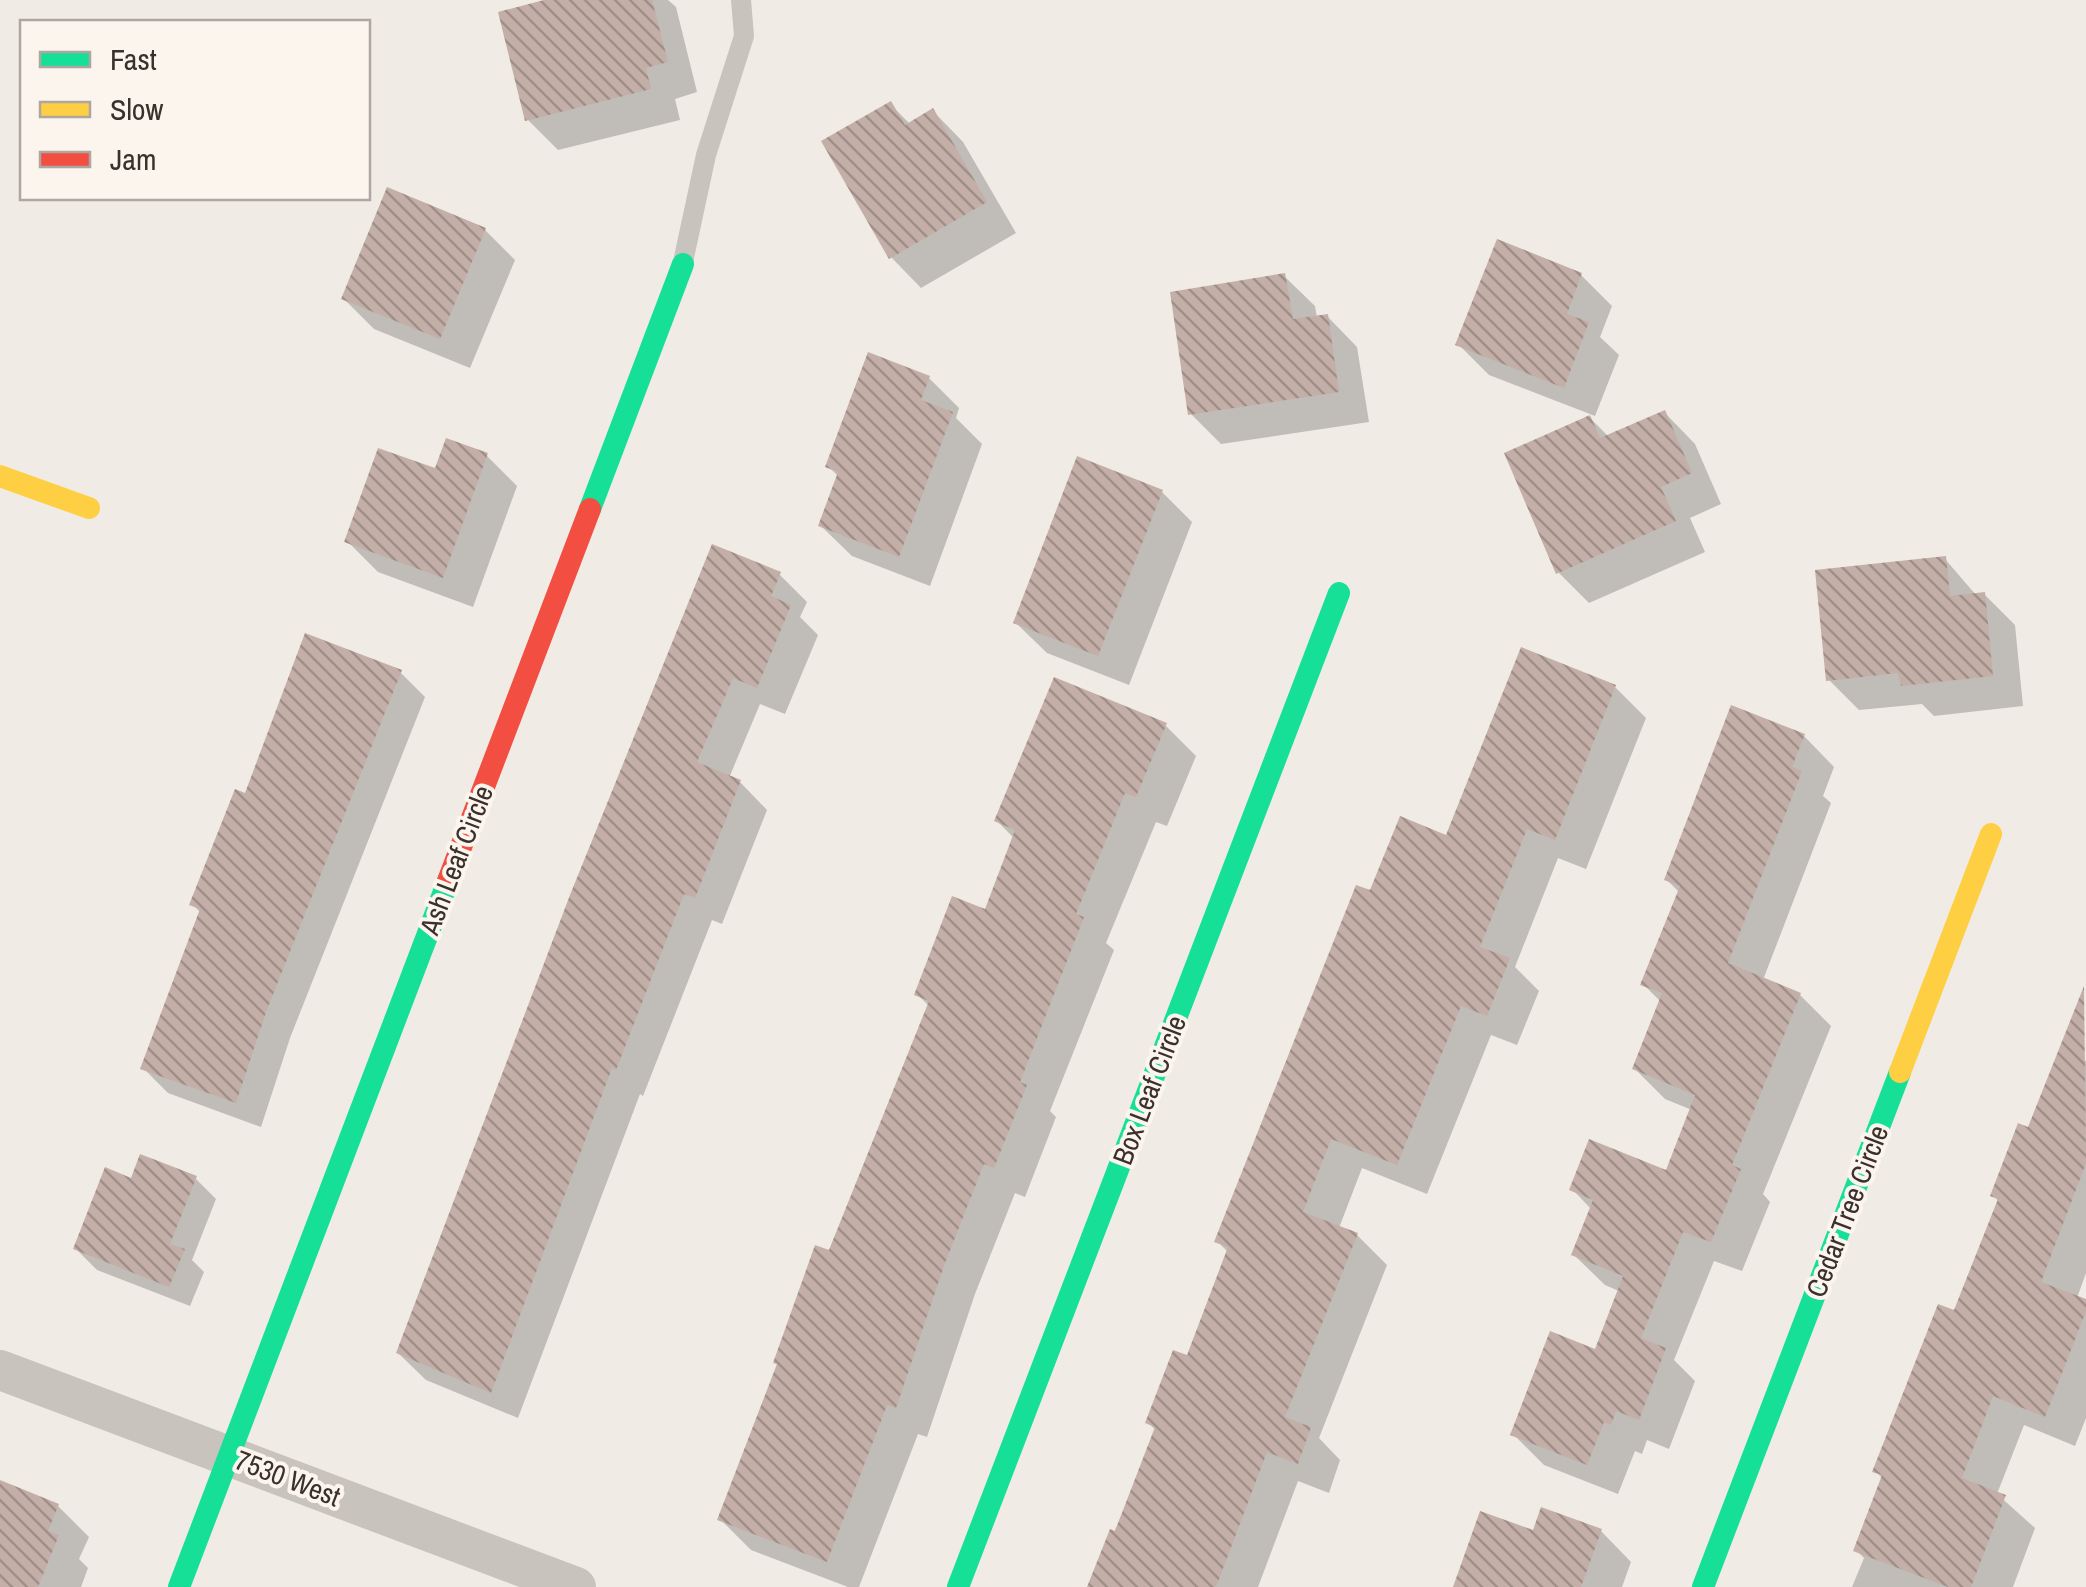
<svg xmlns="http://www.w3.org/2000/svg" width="2086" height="1587" font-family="'Archivo Narrow',sans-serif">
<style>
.shadow{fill:#0003}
.building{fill:url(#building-back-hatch)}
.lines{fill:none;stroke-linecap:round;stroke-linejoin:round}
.lane{stroke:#c9c3be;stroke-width:20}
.street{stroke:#c9c3be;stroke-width:40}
.fast{stroke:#16e098;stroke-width:22}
.slow{stroke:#ffcf43;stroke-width:22}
.jam{stroke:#f24e42;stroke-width:22}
.labels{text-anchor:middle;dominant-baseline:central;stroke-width:8;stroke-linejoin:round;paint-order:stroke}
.street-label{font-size:28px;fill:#3b302b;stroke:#fbf5ee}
</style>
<defs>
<pattern id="building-back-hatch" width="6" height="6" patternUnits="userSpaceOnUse" patternTransform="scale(2.5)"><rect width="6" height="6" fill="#c3afa7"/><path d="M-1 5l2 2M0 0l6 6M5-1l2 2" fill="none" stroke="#a08f88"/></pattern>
</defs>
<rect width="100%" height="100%" fill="#f0ebe5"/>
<g class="shadow">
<path d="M 554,0 L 668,0 L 676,7 L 697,92 L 675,99 L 680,120 L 558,150 L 528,120 Z"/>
<path d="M 890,104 L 910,124 L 933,111 L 963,142 L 1016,233 L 921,288 L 891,257 Z"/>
<path d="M 485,230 L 515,260 L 470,368 L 374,329 L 343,298 Z"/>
<path d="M 1581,275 L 1612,306 L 1600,337 L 1619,355 L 1595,416 L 1489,375 L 1458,344 Z"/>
<path d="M 1284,276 L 1315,306 L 1317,318 L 1327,316 L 1357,347 L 1369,422 L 1221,444 L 1191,414 Z"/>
<path d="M 929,378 L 959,408 L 956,418 L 982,444 L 930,586 L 852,556 L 821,526 L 839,477 L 828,466 Z"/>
<path d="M 1665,413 L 1695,444 L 1721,504 L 1690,518 L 1705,552 L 1589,603 L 1558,572 L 1590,418 L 1609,437 Z"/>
<path d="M 486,455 L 517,486 L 473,607 L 378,572 L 347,541 Z"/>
<path d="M 1162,492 L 1192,522 L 1129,685 L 1047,653 L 1016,623 Z"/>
<path d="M 1945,559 L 1976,595 L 1984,594 L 2015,625 L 2023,706 L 1934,716 L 1922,704 L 1859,710 L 1829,680 Z"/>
<path d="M 779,574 L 807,602 L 800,617 L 818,635 L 785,714 L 760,704 L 729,778 L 740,782 L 767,810 L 722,924 L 712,920 L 643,1096 L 640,1094 L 518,1418 L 426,1380 L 398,1353 Z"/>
<path d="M 400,672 L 425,697 L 290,1038 L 261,1127 L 168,1093 L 143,1068 L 201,913 L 192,904 Z"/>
<path d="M 1615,687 L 1646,718 L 1586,869 L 1558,858 L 1515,967 L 1539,991 L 1517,1045 L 1491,1035 L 1427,1194 L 1362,1168 L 1339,1228 L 1357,1235 L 1387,1265 L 1319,1438 L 1340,1460 L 1329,1493 L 1298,1481 L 1258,1587 L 1091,1587 L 1157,1431 L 1148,1423 L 1188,1359 L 1229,1253 L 1217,1241 L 1372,894 L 1448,838 Z"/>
<path d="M 1165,725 L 1196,756 L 1167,826 L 1156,822 L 1106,943 L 1114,950 L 1050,1111 L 1056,1117 L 1025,1197 L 1015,1193 L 975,1294 L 927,1437 L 918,1434 L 859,1587 L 848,1587 L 751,1550 L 720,1519 L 929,1006 L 917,994 L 986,913 L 1015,839 L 997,821 Z"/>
<path d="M 1804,736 L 1834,767 L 1823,796 L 1831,803 L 1763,980 L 1800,995 L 1831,1026 L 1763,1194 L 1770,1202 L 1742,1271 L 1714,1261 L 1674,1360 L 1695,1381 L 1669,1449 L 1647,1440 L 1642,1454 L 1635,1451 L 1618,1494 L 1544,1465 L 1513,1434 L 1596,1352 L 1619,1291 L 1605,1285 L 1574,1255 L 1592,1210 L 1572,1189 L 1668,1173 L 1692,1110 L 1665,1099 L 1635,1069 L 1661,1002 L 1643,984 L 1680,893 L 1666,879 Z"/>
<path d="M 2060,1051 L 2086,1061 L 2086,1273 L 2077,1298 L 2086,1302 L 2086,1418 L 2075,1446 L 2024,1425 L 1997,1494 L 2035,1528 L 2013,1587 L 1852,1587 L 1864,1558 L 1856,1550 L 1883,1479 L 1875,1471 L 1955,1313 L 1999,1202 L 1993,1195 L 2029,1130 Z"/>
<path d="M 195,1178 L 216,1199 L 192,1260 L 204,1272 L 190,1306 L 97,1270 L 76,1249 L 133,1181 Z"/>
<path d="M 0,1483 L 58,1506 L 89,1537 L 79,1559 L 88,1568 L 81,1587 L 0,1587 Z"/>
<path d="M 1601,1531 L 1631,1562 L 1622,1587 L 1455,1587 L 1535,1533 Z"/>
</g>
<g class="building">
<path d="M 544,0 L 652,0 L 668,62 L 646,68 L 651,89 L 525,121 L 498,12 Z"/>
<path d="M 891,101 L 905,125 L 933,108 L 987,202 L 889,259 L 821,141 Z"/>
<path d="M 387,187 L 486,228 L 440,339 L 341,299 Z"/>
<path d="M 1497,239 L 1582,273 L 1567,314 L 1589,322 L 1564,388 L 1455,345 Z"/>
<path d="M 1285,273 L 1293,319 L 1328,314 L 1339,392 L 1188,415 L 1170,292 Z"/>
<path d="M 868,352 L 930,376 L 921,400 L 953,412 L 899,557 L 818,526 L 838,472 L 825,467 Z"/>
<path d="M 1665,410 L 1692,473 L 1661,487 L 1676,521 L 1556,574 L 1504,453 L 1590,415 L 1600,438 Z"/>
<path d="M 446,438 L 488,453 L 443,578 L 344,542 L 378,448 L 435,468 Z"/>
<path d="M 1077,456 L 1163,490 L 1098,656 L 1013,623 Z"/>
<path d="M 712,544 L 781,572 L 771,596 L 791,605 L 757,688 L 733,678 L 697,762 L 741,780 L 695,898 L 684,894 L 616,1070 L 612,1068 L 491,1393 L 396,1353 L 570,895 Z"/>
<path d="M 1946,556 L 1950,596 L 1985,592 L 1993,676 L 1901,686 L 1898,673 L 1826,681 L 1815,570 Z"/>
<path d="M 305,633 L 402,670 L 266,1012 L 236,1103 L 140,1069 L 200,909 L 189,905 L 235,789 L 245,793 Z"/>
<path d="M 1521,647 L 1616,685 L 1555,840 L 1527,829 L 1480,947 L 1510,958 L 1487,1016 L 1461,1006 L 1397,1165 L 1331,1139 L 1303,1212 L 1358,1233 L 1285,1417 L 1311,1427 L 1298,1464 L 1267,1452 L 1216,1587 L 1087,1587 L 1110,1529 L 1115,1531 L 1155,1427 L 1145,1423 L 1173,1350 L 1187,1355 L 1228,1247 L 1214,1242 L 1356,885 L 1370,890 L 1400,816 L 1446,835 Z"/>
<path d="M 1054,677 L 1167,723 L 1136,797 L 1125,793 L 1076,914 L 1084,917 L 1020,1082 L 1027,1085 L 994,1168 L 984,1164 L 945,1263 L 896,1408 L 887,1405 L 827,1562 L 717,1520 L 777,1364 L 773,1363 L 815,1245 L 829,1250 L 929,1001 L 914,995 L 952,896 L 985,909 L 1015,830 L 994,821 Z"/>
<path d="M 1731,705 L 1805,734 L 1792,767 L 1802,771 L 1728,963 L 1801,993 L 1732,1165 L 1741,1169 L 1711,1242 L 1683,1232 L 1641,1338 L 1666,1348 L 1639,1420 L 1616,1411 L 1611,1425 L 1604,1422 L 1587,1465 L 1510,1435 L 1550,1331 L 1595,1349 L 1623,1276 L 1571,1255 L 1593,1200 L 1569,1190 L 1589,1139 L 1666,1170 L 1695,1095 L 1632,1069 L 1662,993 L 1640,985 L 1680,886 L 1664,880 Z"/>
<path d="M 2084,986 L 2086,1163 L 2041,1282 L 2086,1299 L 2086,1311 L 2045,1417 L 1993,1396 L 1962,1478 L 2006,1495 L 1971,1587 L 1948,1587 L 1853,1551 L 1882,1475 L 1872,1472 L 1938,1304 L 1954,1310 L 1998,1199 L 1990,1196 L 2018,1123 L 2028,1127 Z"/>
<path d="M 140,1154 L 197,1176 L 170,1244 L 185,1249 L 169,1287 L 73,1249 L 105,1167 L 131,1178 Z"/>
<path d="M 0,1480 L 59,1504 L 48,1531 L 59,1535 L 38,1587 L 0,1587 Z"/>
<path d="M 1541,1507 L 1602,1529 L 1581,1587 L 1453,1587 L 1480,1511 L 1533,1530 Z"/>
</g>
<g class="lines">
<path class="lane" d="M 683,262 L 706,155 L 744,36 L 741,0"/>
<path class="street" d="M 0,1370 L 576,1587"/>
<g class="fast">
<path d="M 590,509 L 683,264"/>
<path d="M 179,1587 L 448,881"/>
<path d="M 958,1587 L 1339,593"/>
<path d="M 1703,1587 L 1900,1072"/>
</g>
<g class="slow">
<path d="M 0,476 L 89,508"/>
<path d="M 1900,1072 L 1991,834"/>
</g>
<path class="jam" d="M 448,881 L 590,509"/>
</g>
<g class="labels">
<g class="street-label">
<text transform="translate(456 860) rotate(-69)">Ash Leaf Circle</text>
<text transform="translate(1149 1090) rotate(-69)">Box Leaf Circle</text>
<text transform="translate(1847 1211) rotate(-69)">Cedar Tree Circle</text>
<text transform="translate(288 1478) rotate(21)">7530 West</text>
</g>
</g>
<rect x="20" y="20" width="350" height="180" fill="#fbf5ee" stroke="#aea6a0" stroke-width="2.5"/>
<rect x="40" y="52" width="50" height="15" fill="#16e098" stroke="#aea6a0" stroke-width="2.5"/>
<text x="110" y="70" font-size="30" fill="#3b302b">Fast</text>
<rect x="40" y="102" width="50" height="15" fill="#ffcf43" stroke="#aea6a0" stroke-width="2.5"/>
<text x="110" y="120" font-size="30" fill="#3b302b">Slow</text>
<rect x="40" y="152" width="50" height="15" fill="#f24e42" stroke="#aea6a0" stroke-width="2.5"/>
<text x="110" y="170" font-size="30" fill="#3b302b">Jam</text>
</svg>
